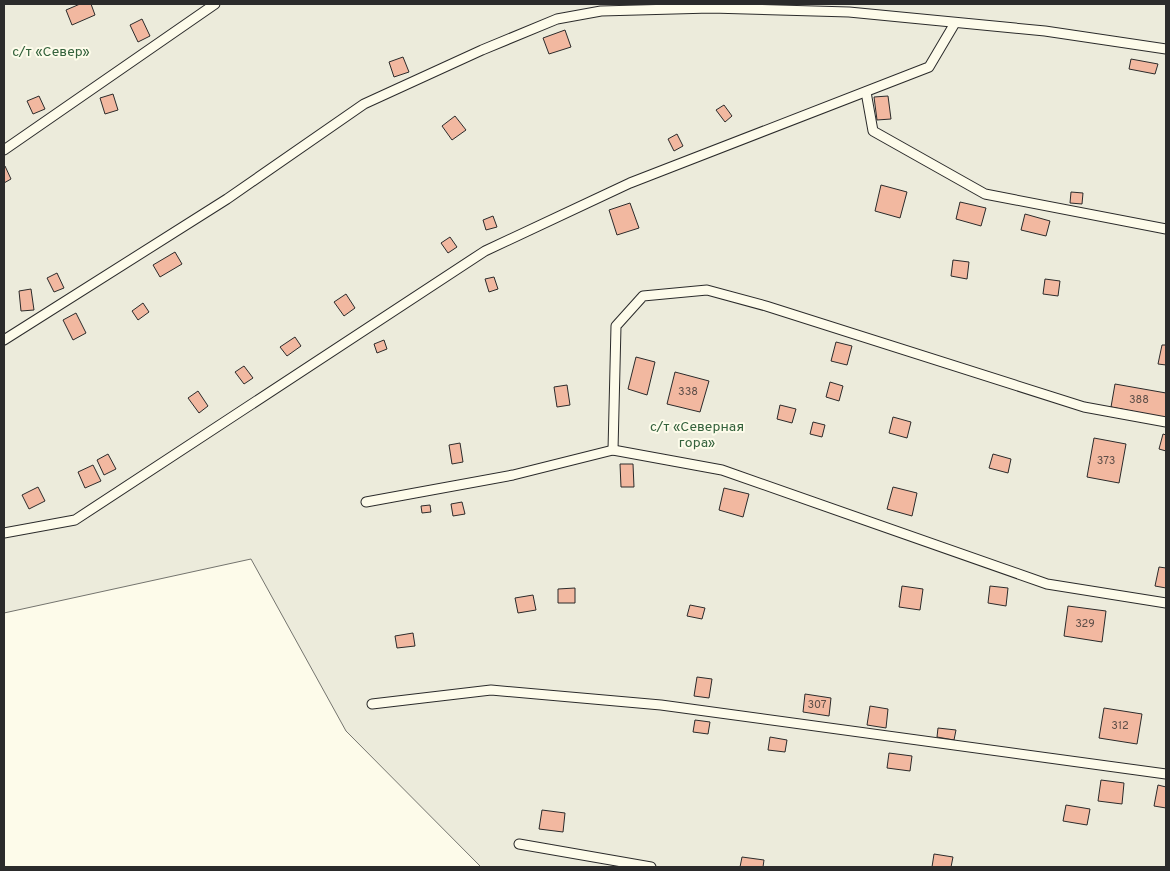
<svg xmlns="http://www.w3.org/2000/svg" width="1170" height="871" font-family="Overpass,sans-serif">
<style>
.green{fill:#ecebdb;stroke:#74746e}
.building{fill:#f2b8a0;stroke:#2b2b2b}
.lines{fill:none;stroke-linecap:round;stroke-linejoin:round}
.lane-casing{stroke:#2b2b2b;stroke-width:11}
.lane{stroke:#fdfbea;stroke-width:9}
.labels{text-anchor:middle;dominant-baseline:central;stroke-width:4;stroke-linejoin:round;paint-order:stroke}
.number-label{font-size:11px;fill:#5d4e48}
.park-label{font-size:14px;fill:#34623c;stroke:#fdfbea}
</style>
<rect width="100%" height="100%" fill="#fdfbea"/>
<path class="green" d="M 4,4 L 1166,4 L 1166,867 L 481,867 L 346,731 L 251,559 L 4,613 Z"/>
<g class="building">
<path d="M 80,4 L 91,4 L 95,15 L 72,25 L 66,10 Z"/>
<path d="M 142,19 L 150,36 L 138,42 L 130,25 Z"/>
<path d="M 565,30 L 571,47 L 549,54 L 543,38 Z"/>
<path d="M 403,57 L 409,72 L 394,77 L 389,62 Z"/>
<path d="M 1131,59 L 1158,64 L 1155,74 L 1129,69 Z"/>
<path d="M 113,94 L 118,110 L 105,114 L 100,98 Z"/>
<path d="M 39,96 L 45,109 L 33,114 L 27,101 Z"/>
<path d="M 888,96 L 891,119 L 877,120 L 874,97 Z"/>
<path d="M 724,105 L 732,116 L 725,122 L 716,110 Z"/>
<path d="M 455,116 L 466,130 L 452,140 L 442,126 Z"/>
<path d="M 677,134 L 683,146 L 674,151 L 668,139 Z"/>
<path d="M 5,166 L 11,179 L 4,183 L 4,167 Z"/>
<path d="M 881,185 L 907,192 L 900,218 L 875,211 Z"/>
<path d="M 1071,192 L 1083,193 L 1082,204 L 1070,203 Z"/>
<path d="M 960,202 L 986,208 L 981,226 L 956,219 Z"/>
<path d="M 630,203 L 639,228 L 617,235 L 609,210 Z"/>
<path d="M 1025,214 L 1050,221 L 1046,236 L 1021,230 Z"/>
<path d="M 493,216 L 497,227 L 486,230 L 483,220 Z"/>
<path d="M 450,237 L 457,247 L 448,253 L 441,243 Z"/>
<path d="M 175,252 L 182,264 L 160,277 L 153,265 Z"/>
<path d="M 953,260 L 969,262 L 967,279 L 951,276 Z"/>
<path d="M 57,273 L 64,288 L 54,292 L 47,278 Z"/>
<path d="M 494,277 L 498,289 L 489,292 L 485,279 Z"/>
<path d="M 1045,279 L 1060,281 L 1058,296 L 1043,294 Z"/>
<path d="M 31,289 L 34,310 L 21,311 L 19,291 Z"/>
<path d="M 346,294 L 355,308 L 344,316 L 334,302 Z"/>
<path d="M 143,303 L 149,312 L 138,320 L 132,311 Z"/>
<path d="M 76,313 L 86,333 L 73,340 L 63,320 Z"/>
<path d="M 295,337 L 301,346 L 287,356 L 280,347 Z"/>
<path d="M 384,340 L 387,349 L 377,353 L 374,344 Z"/>
<path d="M 836,342 L 852,346 L 847,365 L 831,361 Z"/>
<path d="M 1162,345 L 1166,345 L 1166,365 L 1158,364 Z"/>
<path d="M 636,357 L 655,362 L 647,395 L 628,389 Z"/>
<path d="M 244,366 L 253,378 L 244,384 L 235,372 Z"/>
<path d="M 675,372 L 709,381 L 700,412 L 667,404 Z"/>
<path d="M 830,382 L 843,386 L 839,401 L 826,397 Z"/>
<path d="M 1115,384 L 1166,393 L 1166,418 L 1111,407 Z"/>
<path d="M 567,385 L 570,405 L 557,407 L 554,387 Z"/>
<path d="M 198,391 L 208,406 L 199,413 L 188,398 Z"/>
<path d="M 780,405 L 796,409 L 792,423 L 777,419 Z"/>
<path d="M 893,417 L 911,422 L 907,438 L 889,433 Z"/>
<path d="M 813,422 L 825,425 L 822,437 L 810,434 Z"/>
<path d="M 1163,434 L 1166,435 L 1166,451 L 1159,449 Z"/>
<path d="M 1094,438 L 1126,444 L 1119,483 L 1087,477 Z"/>
<path d="M 460,443 L 463,462 L 452,464 L 449,445 Z"/>
<path d="M 108,454 L 116,469 L 104,475 L 97,460 Z"/>
<path d="M 993,454 L 1011,459 L 1008,473 L 989,468 Z"/>
<path d="M 620,464 L 633,464 L 634,487 L 621,487 Z"/>
<path d="M 93,465 L 101,481 L 85,488 L 78,472 Z"/>
<path d="M 38,487 L 45,501 L 29,509 L 22,495 Z"/>
<path d="M 893,487 L 917,493 L 912,516 L 887,509 Z"/>
<path d="M 724,488 L 749,494 L 743,517 L 719,510 Z"/>
<path d="M 462,502 L 465,514 L 453,516 L 451,504 Z"/>
<path d="M 430,505 L 431,512 L 422,513 L 421,506 Z"/>
<path d="M 1159,567 L 1166,568 L 1166,588 L 1155,586 Z"/>
<path d="M 902,586 L 923,589 L 920,610 L 899,607 Z"/>
<path d="M 990,586 L 1008,588 L 1006,606 L 988,603 Z"/>
<path d="M 575,588 L 575,603 L 558,603 L 558,589 Z"/>
<path d="M 533,595 L 536,610 L 518,613 L 515,598 Z"/>
<path d="M 690,605 L 705,608 L 702,619 L 687,616 Z"/>
<path d="M 1068,606 L 1106,611 L 1102,642 L 1064,636 Z"/>
<path d="M 413,633 L 415,646 L 397,648 L 395,636 Z"/>
<path d="M 697,677 L 712,679 L 709,698 L 694,696 Z"/>
<path d="M 805,694 L 831,698 L 829,716 L 803,712 Z"/>
<path d="M 870,706 L 888,709 L 886,728 L 867,725 Z"/>
<path d="M 1104,708 L 1142,714 L 1137,744 L 1099,738 Z"/>
<path d="M 695,720 L 710,722 L 708,734 L 693,732 Z"/>
<path d="M 938,728 L 956,730 L 954,740 L 937,737 Z"/>
<path d="M 770,737 L 787,740 L 785,752 L 768,750 Z"/>
<path d="M 889,753 L 912,756 L 910,771 L 887,768 Z"/>
<path d="M 1101,780 L 1124,783 L 1122,804 L 1098,801 Z"/>
<path d="M 1158,785 L 1166,787 L 1166,808 L 1154,806 Z"/>
<path d="M 1066,805 L 1090,809 L 1087,825 L 1063,821 Z"/>
<path d="M 542,810 L 565,813 L 563,832 L 539,829 Z"/>
<path d="M 934,854 L 953,857 L 951,867 L 932,867 Z"/>
<path d="M 742,857 L 764,860 L 763,867 L 740,867 Z"/>
</g>
<g class="lines">
<defs>
<g id="lane">
<path d="M 866,92 L 873,131 L 985,194 L 1166,229"/>
<path d="M 4,150 L 215,4"/>
<path d="M 4,340 L 227,199 L 364,104 L 482,50 L 557,19 L 601,11 L 711,8 L 849,12 L 1045,31 L 1166,49"/>
<path d="M 613,450 L 616,326 L 643,296 L 707,290 L 766,306 L 1084,407 L 1166,422"/>
<path d="M 366,502 L 513,475 L 613,450 L 722,470 L 1047,584 L 1166,603"/>
<path d="M 4,533 L 75,520 L 485,251 L 630,183 L 929,67 L 955,23"/>
<path d="M 372,704 L 491,690 L 661,705 L 1166,774"/>
<path d="M 519,844 L 651,867"/>
</g>
</defs>
<use href="#lane" class="lane-casing"/>
<use href="#lane" class="lane"/>
</g>
<g class="labels">
<g class="number-label">
<text x="688" y="392">338</text>
<text x="1139" y="400">388</text>
<text x="1106" y="461">373</text>
<text x="1085" y="624">329</text>
<text x="817" y="705">307</text>
<text x="1120" y="726">312</text>
</g>
<g class="park-label">
<text x="51" y="52">с/т «Север»</text>
<text x="697" y="427">с/т «Северная<tspan x="697" dy="16">гора»</tspan></text>
</g>
</g>
<rect width="1170" height="871" fill="none" stroke="#2b2b2b" stroke-width="10"/>
</svg>
